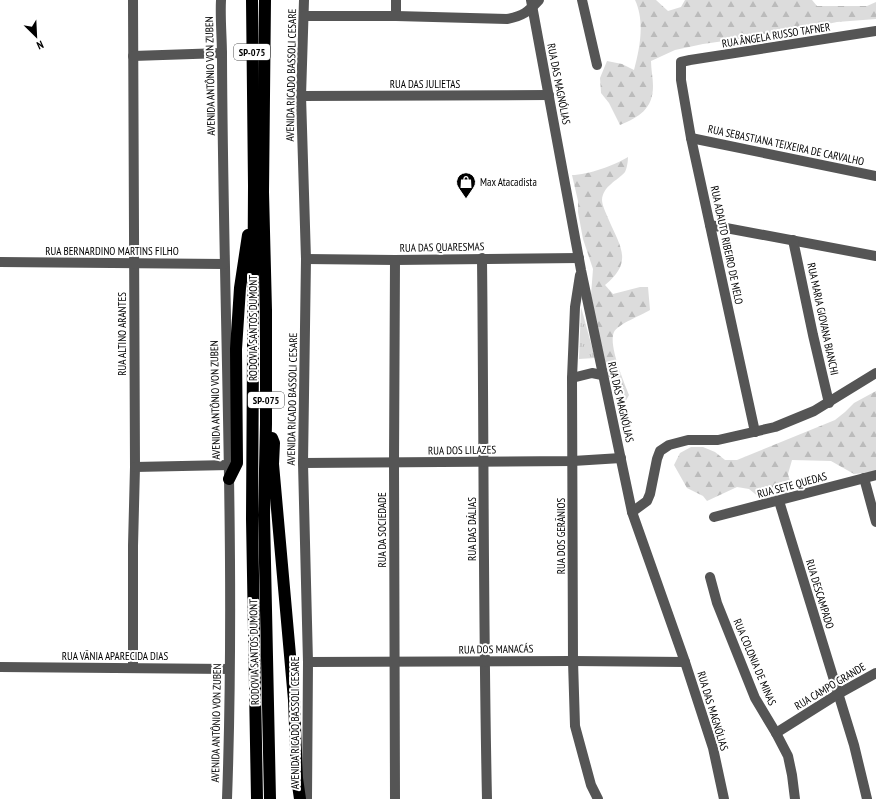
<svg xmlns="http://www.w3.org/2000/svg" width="876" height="799" font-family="'PT Sans Narrow',sans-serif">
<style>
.forest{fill:url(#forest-firs)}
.park{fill:url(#park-tufts)}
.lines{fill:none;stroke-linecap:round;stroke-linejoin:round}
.minor{stroke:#555;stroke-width:10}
.highway{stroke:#000;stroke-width:12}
.labels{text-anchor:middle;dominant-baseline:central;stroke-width:4;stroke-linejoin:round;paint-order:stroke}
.shield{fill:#fff;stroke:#4c4c4c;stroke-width:1}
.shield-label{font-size:10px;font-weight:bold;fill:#000}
.street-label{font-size:11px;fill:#000;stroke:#fff}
.poi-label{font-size:11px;fill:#000;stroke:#fff;text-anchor:start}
</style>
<defs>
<pattern id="forest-firs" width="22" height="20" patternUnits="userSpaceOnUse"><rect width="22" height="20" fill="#dcdcdc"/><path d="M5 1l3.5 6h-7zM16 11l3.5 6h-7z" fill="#bbb"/></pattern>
<pattern id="park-tufts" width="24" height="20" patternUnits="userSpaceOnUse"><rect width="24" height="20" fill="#dcdcdc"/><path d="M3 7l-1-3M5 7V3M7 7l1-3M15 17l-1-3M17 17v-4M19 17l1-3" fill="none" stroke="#bbb"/></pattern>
</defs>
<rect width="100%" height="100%" fill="#fff"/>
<g class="forest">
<path d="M 635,0 L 656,0 L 668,11 L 681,7 L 685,0 L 812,0 L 817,6 L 867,6 L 876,2 L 876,19 L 837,22 L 809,28 L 796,29 L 770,34 L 758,34 L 745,38 L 703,44 L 675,50 L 651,61 C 651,69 653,78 653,86 C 653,109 639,117 620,125 L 609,103 L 601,93 L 600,78 L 607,61 L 622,64 L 634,70 C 640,48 645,21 635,0 Z"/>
<path d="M 628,157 C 628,161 627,168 625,172 C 617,181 603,186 602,200 C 602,205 606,213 608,218 C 620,247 634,261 605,285 L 613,294 L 640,287 L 648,287 L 650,310 C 642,315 618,324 614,332 C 608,345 624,382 629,395 L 623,406 L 620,403 L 604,366 L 591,295 L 593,269 L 583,239 L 578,212 L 578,201 L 572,175 C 588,175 615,165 628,157 Z"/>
<path d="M 876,391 L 876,472 L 854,474 L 831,461 L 792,460 L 788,474 L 792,488 L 783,497 L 771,502 L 759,497 L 749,489 L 737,487 L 707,501 L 703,496 L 687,488 L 674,465 L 680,453 L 691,447 L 703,447 L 715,452 L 725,460 L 737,460 L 835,420 L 845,412 L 854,403 Z"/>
</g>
<path class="park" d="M 581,307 L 595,358 L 579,359 Z"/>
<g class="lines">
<g class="minor">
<path d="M 133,0 L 135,467 L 133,546 L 133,668"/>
<path d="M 221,0 C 220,19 222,37 222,56 C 223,304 236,552 227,799"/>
<path d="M 304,0 L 301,96 L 306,259 L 303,463 L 308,662 L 307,799"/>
<path d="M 396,0 L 396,16"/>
<path d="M 531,0 L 581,270 L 632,512 L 685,662 L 713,748 L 724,799"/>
<path d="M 582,0 L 597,65"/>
<path d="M 304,16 L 396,16 L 507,19 C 523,16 528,12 539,0"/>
<path d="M 133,56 L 222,53"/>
<path d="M 301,96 L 549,95"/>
<path d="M 691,138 L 876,176"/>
<path d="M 710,225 L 876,256"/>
<path d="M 793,240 L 813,335 L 829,403"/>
<path d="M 482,258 C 484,439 483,619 487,799"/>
<path d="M 306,259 L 395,260 L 579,258"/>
<path d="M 0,262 L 224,264"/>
<path d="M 580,275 L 575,307 L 572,378 L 573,661 L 575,726 L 591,785 L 598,799"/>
<path d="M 572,378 L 592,373 L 602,375"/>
<path d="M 755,432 L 691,138 L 681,80 L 681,62 L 690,60 L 876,31"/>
<path d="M 303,463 L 573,461 L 621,458"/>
<path d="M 135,467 L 229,465"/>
<path d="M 864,478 L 876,522"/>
<path d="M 779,501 L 854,745 L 867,799"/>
<path d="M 632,512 L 647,501 L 650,494 L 657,459 L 660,451 L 669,445 L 688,440 L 718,440 L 775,427 L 814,411 L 876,373"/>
<path d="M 714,517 L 876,475"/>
<path d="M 710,577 L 717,603 L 755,698 L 776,733 L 788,756 L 792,775 L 795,799"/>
<path d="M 308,662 L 573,661 L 685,662"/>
<path d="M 0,667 L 229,669"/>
<path d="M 776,733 L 838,694 L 876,673"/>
<path d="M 395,799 L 394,462 L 395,260"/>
</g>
<g class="highway">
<path d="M 252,0 L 254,186 L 252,519 L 257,799"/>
<path d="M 265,0 L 263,192 L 266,310 L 266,424 L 264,515 L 270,799"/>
<path d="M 272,438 L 274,443 L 273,464 L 294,700 L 297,778 L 300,799"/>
<path d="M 229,479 L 237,463 L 236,349 L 240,288 L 248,235"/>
</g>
</g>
<defs>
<symbol id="shop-pin" viewBox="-11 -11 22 30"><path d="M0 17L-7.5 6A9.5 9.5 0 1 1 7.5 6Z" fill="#000" stroke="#fff"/><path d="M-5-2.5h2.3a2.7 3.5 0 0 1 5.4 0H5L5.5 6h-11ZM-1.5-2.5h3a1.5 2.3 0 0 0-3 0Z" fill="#fff"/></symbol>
</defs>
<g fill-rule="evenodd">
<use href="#shop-pin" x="455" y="171" width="22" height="30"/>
</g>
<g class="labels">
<g class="shield">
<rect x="234" y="44" width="36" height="16" rx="3"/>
<rect x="248" y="392" width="36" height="16" rx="3"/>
</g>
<g class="shield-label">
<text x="252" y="52">SP-075</text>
<text x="266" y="400">SP-075</text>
</g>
<g class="street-label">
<text transform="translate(776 35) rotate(-9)">RUA ÂNGELA RUSSO TAFNER</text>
<text transform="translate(291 75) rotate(-89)">AVENIDA RICADO BASSOLI CESARE</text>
<text transform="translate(210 76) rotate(-91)">AVENIDA ANTÔNIO VON ZUBEN</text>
<text x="425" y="84">RUA DAS JULIETAS</text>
<text transform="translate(559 84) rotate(79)">RUA DAS MAGNÓLIAS</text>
<text transform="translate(786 145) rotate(12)">RUA SEBASTIANA TEIXEIRA DE CARVALHO</text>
<text transform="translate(727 245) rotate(78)">RUA ADAUTO RIBEIRO DE MELO</text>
<text transform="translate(442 247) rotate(-1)">RUA DAS QUARESMAS</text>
<text x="112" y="251">RUA BERNARDINO MARTINS FILHO</text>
<text transform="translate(823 319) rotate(78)">RUA MARIA GIOVANA BIANCHI</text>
<text transform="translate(253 328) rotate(-90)">RODOVIA SANTOS DUMONT</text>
<text transform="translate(122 334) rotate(-90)">RUA ALTINO ARANTES</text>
<text transform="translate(292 399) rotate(-89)">AVENIDA RICADO BASSOLI CESARE</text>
<text transform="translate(215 400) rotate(-91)">AVENIDA ANTÔNIO VON ZUBEN</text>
<text transform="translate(621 402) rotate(77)">RUA DAS MAGNÓLIAS</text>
<text transform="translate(462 450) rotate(-1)">RUA DOS LILAZES</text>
<text transform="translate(792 485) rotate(-15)">RUA SETE QUEDAS</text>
<text transform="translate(472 529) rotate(-90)">RUA DAS DÁLIAS</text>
<text transform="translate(382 530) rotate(-90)">RUA DA SOCIEDADE</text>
<text transform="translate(561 536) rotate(-90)">RUA DOS GERÂNIOS</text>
<text transform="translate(820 594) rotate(73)">RUA DESCAMPADO</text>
<text transform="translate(496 649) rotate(-1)">RUA DOS MANACÁS</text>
<text transform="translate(254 652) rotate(-91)">RODOVIA SANTOS DUMONT</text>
<text x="115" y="656">RUA VÂNIA APARECIDA DIAS</text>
<text transform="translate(755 662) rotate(67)">RUA COLONIA DE MINAS</text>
<text transform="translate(830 686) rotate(-31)">RUA CAMPO GRANDE</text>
<text transform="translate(713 711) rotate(73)">RUA DAS MAGNÓLIAS</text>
<text transform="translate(216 723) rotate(-89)">AVENIDA ANTÔNIO VON ZUBEN</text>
<text transform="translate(295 723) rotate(-90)">AVENIDA RICADO BASSOLI CESARE</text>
</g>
<g class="poi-label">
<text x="480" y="182">Max Atacadista</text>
</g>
</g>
<g transform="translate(36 36) rotate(156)" stroke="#ffffff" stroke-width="3" paint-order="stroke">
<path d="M0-3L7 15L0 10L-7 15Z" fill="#000000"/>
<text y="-6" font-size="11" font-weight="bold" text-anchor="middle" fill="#000000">N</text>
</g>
</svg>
